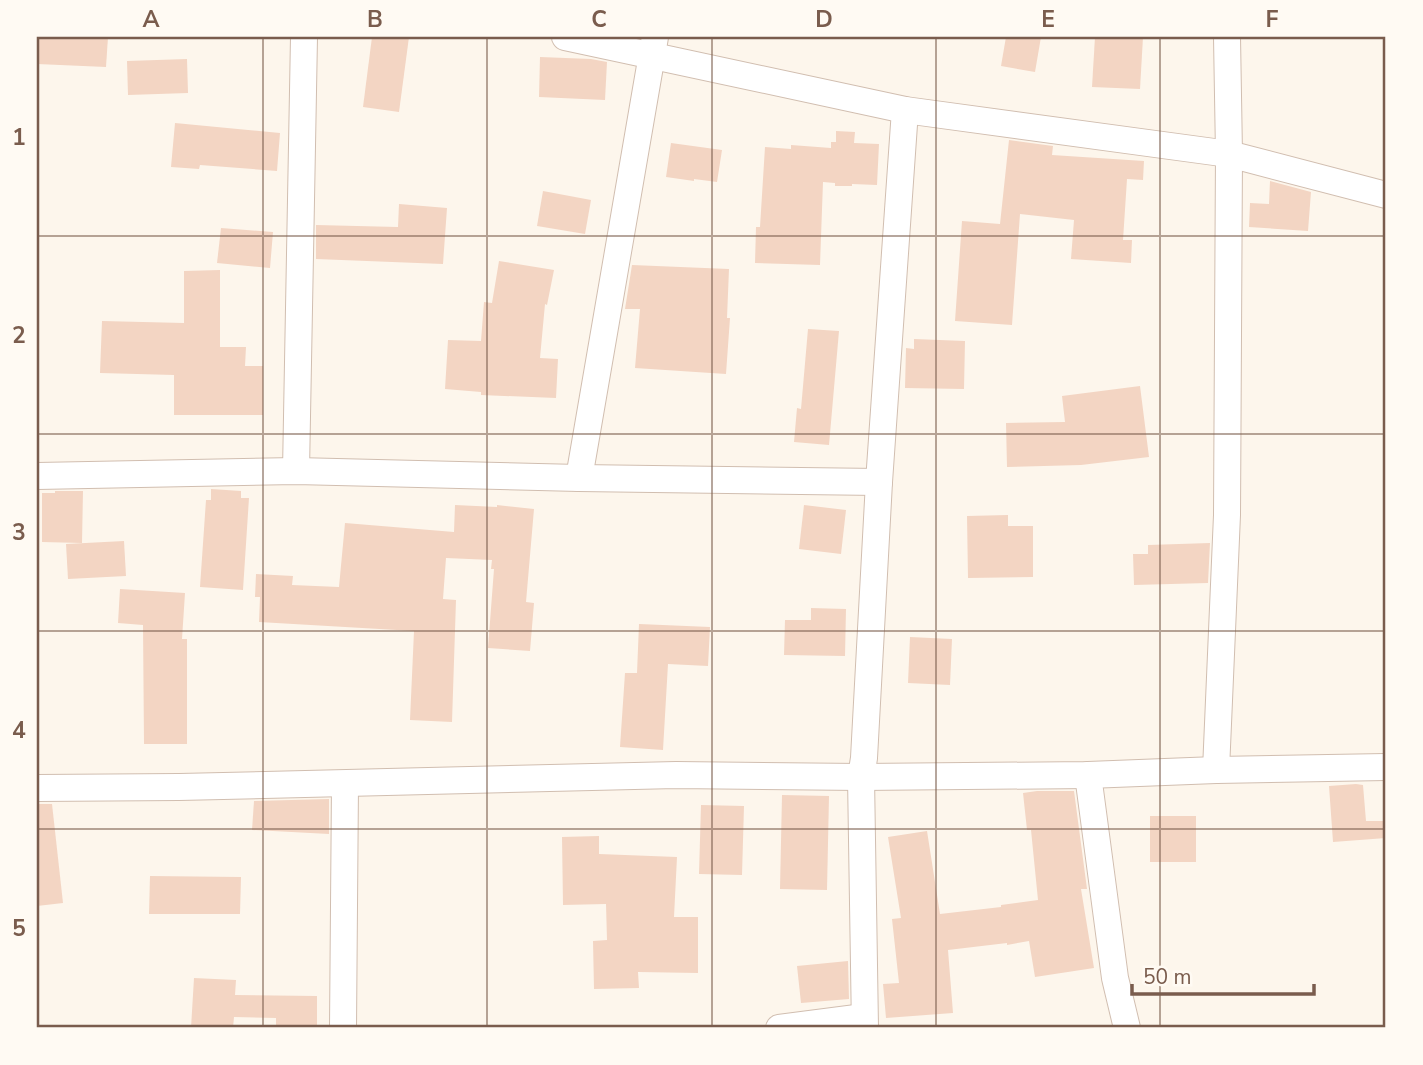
<svg xmlns="http://www.w3.org/2000/svg" width="1423" height="1065" font-family="'Nunito Sans',sans-serif">
<style>
.building{fill:#f3d5c3}
.lines{fill:none;stroke-linecap:round;stroke-linejoin:round}
.minor-casing{stroke:#d1beb0;stroke-width:28}
.minor{stroke:#fff;stroke-width:26}
.grid{fill:none;stroke:#7a5c4d;stroke-width:2;stroke-opacity:0.55}
.neatline{fill:none;stroke:#7a5c4d;stroke-width:2.5}
.grid-label{font-size:23px;text-anchor:middle;font-weight:bold;fill:#7a5c4d}
</style>
<rect width="100%" height="100%" fill="#fdf6ec"/>
<g class="building">
<path d="M 37,37 L 108,37 L 106,67 L 37,64 Z"/>
<path d="M 372,37 L 409,37 L 399,112 L 363,107 Z"/>
<path d="M 1006,37 L 1041,37 L 1035,72 L 1001,66 Z"/>
<path d="M 1095,37 L 1143,37 L 1140,89 L 1092,87 Z"/>
<path d="M 540,57 L 591,59 L 607,62 L 605,100 L 539,97 Z"/>
<path d="M 187,59 L 188,93 L 128,95 L 127,61 Z"/>
<path d="M 175,123 L 280,133 L 277,171 L 200,165 L 199,169 L 171,167 Z"/>
<path d="M 836,131 L 855,132 L 854,143 L 879,144 L 877,185 L 852,184 L 852,186 L 835,186 L 835,183 L 823,182 L 820,265 L 755,263 L 756,227 L 760,227 L 765,147 L 791,149 L 791,145 L 831,148 L 831,142 L 836,142 Z"/>
<path d="M 1009,140 L 1053,146 L 1052,155 L 1144,161 L 1143,180 L 1127,179 L 1123,240 L 1132,240 L 1131,263 L 1071,259 L 1074,220 L 1020,214 L 1012,325 L 955,321 L 962,221 L 1000,224 Z"/>
<path d="M 671,143 L 722,150 L 717,182 L 694,179 L 694,181 L 666,177 Z"/>
<path d="M 1270,181 L 1311,192 L 1308,231 L 1249,227 L 1250,203 L 1269,204 Z"/>
<path d="M 543,191 L 591,200 L 585,234 L 537,226 Z"/>
<path d="M 399,204 L 447,208 L 443,264 L 316,259 L 316,225 L 398,227 Z"/>
<path d="M 221,228 L 273,232 L 270,268 L 217,263 Z"/>
<path d="M 499,261 L 554,270 L 547,305 L 545,304 L 540,358 L 558,359 L 556,398 L 481,395 L 481,392 L 445,389 L 448,340 L 481,341 L 484,302 L 492,303 Z"/>
<path d="M 632,265 L 729,269 L 727,318 L 730,318 L 726,374 L 635,368 L 640,309 L 625,309 Z"/>
<path d="M 220,270 L 220,347 L 246,347 L 245,366 L 263,366 L 263,415 L 174,415 L 174,375 L 100,373 L 102,321 L 184,323 L 184,271 Z"/>
<path d="M 808,329 L 839,331 L 829,445 L 794,442 L 797,408 L 801,409 Z"/>
<path d="M 914,339 L 965,341 L 964,389 L 905,388 L 906,348 L 914,349 Z"/>
<path d="M 1140,386 L 1149,457 L 1081,465 L 1007,467 L 1006,423 L 1065,422 L 1062,396 Z"/>
<path d="M 211,489 L 241,491 L 241,498 L 249,498 L 243,590 L 200,587 L 206,500 L 211,500 Z"/>
<path d="M 55,491 L 83,491 L 82,543 L 42,542 L 42,493 L 55,493 Z"/>
<path d="M 455,505 L 497,507 L 497,505 L 534,509 L 526,602 L 534,603 L 530,651 L 488,648 L 494,569 L 491,569 L 492,560 L 446,558 L 443,599 L 456,600 L 452,722 L 410,720 L 414,631 L 259,622 L 260,597 L 255,597 L 256,574 L 293,576 L 292,585 L 339,587 L 345,523 L 454,532 Z"/>
<path d="M 804,505 L 846,510 L 841,554 L 799,549 Z"/>
<path d="M 1008,515 L 1008,526 L 1033,526 L 1033,577 L 968,578 L 967,516 Z"/>
<path d="M 124,541 L 126,576 L 68,579 L 66,544 Z"/>
<path d="M 1210,543 L 1208,583 L 1134,585 L 1133,554 L 1148,554 L 1148,545 Z"/>
<path d="M 120,589 L 185,593 L 182,639 L 187,639 L 187,744 L 144,744 L 143,625 L 118,623 Z"/>
<path d="M 811,608 L 846,609 L 845,656 L 784,655 L 785,620 L 811,620 Z"/>
<path d="M 639,624 L 710,627 L 708,666 L 668,664 L 663,750 L 620,747 L 625,673 L 637,673 Z"/>
<path d="M 910,637 L 952,639 L 950,685 L 908,683 Z"/>
<path d="M 1356,784 L 1363,785 L 1366,821 L 1386,821 L 1386,838 L 1333,842 L 1329,786 Z"/>
<path d="M 1037,791 L 1074,791 L 1087,889 L 1081,889 L 1094,968 L 1035,977 L 1029,941 L 1007,945 L 1007,943 L 948,950 L 953,1013 L 886,1018 L 883,984 L 899,983 L 892,919 L 901,918 L 888,837 L 927,831 L 940,914 L 1001,907 L 1001,905 L 1038,900 L 1031,830 L 1027,830 L 1023,793 Z"/>
<path d="M 782,795 L 829,796 L 827,890 L 780,889 Z"/>
<path d="M 329,799 L 329,834 L 252,830 L 254,801 Z"/>
<path d="M 37,804 L 52,804 L 63,903 L 37,906 Z"/>
<path d="M 701,805 L 744,806 L 742,875 L 699,874 Z"/>
<rect x="1150" y="816" width="46" height="46"/>
<path d="M 599,836 L 599,854 L 677,857 L 674,917 L 698,917 L 698,973 L 638,972 L 639,988 L 594,989 L 593,941 L 607,940 L 606,904 L 563,905 L 562,837 Z"/>
<path d="M 150,876 L 241,877 L 240,914 L 149,914 Z"/>
<path d="M 848,961 L 849,999 L 801,1003 L 797,966 Z"/>
<path d="M 194,978 L 236,980 L 235,995 L 317,996 L 317,1028 L 276,1028 L 276,1018 L 234,1017 L 233,1028 L 191,1028 Z"/>
</g>
<g class="lines">
<defs>
<g id="minor">
<path d="M 565,37 L 905,110 L 1229,154 L 1386,195"/>
<path d="M 296,471 L 304,37"/>
<path d="M 37,476 L 296,471 L 579,478 L 879,482"/>
<path d="M 579,478 L 655,37"/>
<path d="M 1216,770 L 1227,515 L 1229,154 L 1227,37"/>
<path d="M 1088,775 L 1115,978 L 1127,1028"/>
<path d="M 37,788 L 179,787 L 676,775 L 861,777 L 1088,775 L 1216,770 L 1386,767"/>
<path d="M 343,1028 L 345,784"/>
<path d="M 779,1028 L 864,1017"/>
<path d="M 865,1028 L 861,777 L 864,758 L 879,482 L 905,110"/>
</g>
</defs>
<use href="#minor" class="minor-casing"/>
<use href="#minor" class="minor"/>
</g>
<path class="grid" d="M 263,37 L 263,1028M 487,37 L 487,1028M 712,37 L 712,1028M 936,37 L 936,1028M 1160,37 L 1160,1028M 37,236 L 1386,236M 37,434 L 1386,434M 37,631 L 1386,631M 37,829 L 1386,829"/>
<rect width="1423" height="1065" fill="none" stroke="#fffaf3" stroke-width="77"/>
<path d="M1132 984v10h182v-10" fill="none" stroke="#7a5c4d" stroke-width="3.5"/>
<text x="1143" y="984" font-size="21" fill="#7a5c4d" stroke="#fffaf3" stroke-width="5" paint-order="stroke">50 m</text>
<rect x="38" y="38" width="1346" height="988" class="neatline"/>
<g class="grid-label">
<text x="151" y="27">A</text>
<text x="375" y="27">B</text>
<text x="599" y="27">C</text>
<text x="824" y="27">D</text>
<text x="1048" y="27">E</text>
<text x="1272" y="27">F</text>
<text x="19" y="145">1</text>
<text x="19" y="343">2</text>
<text x="19" y="540">3</text>
<text x="19" y="738">4</text>
<text x="19" y="936">5</text>
</g>
</svg>
